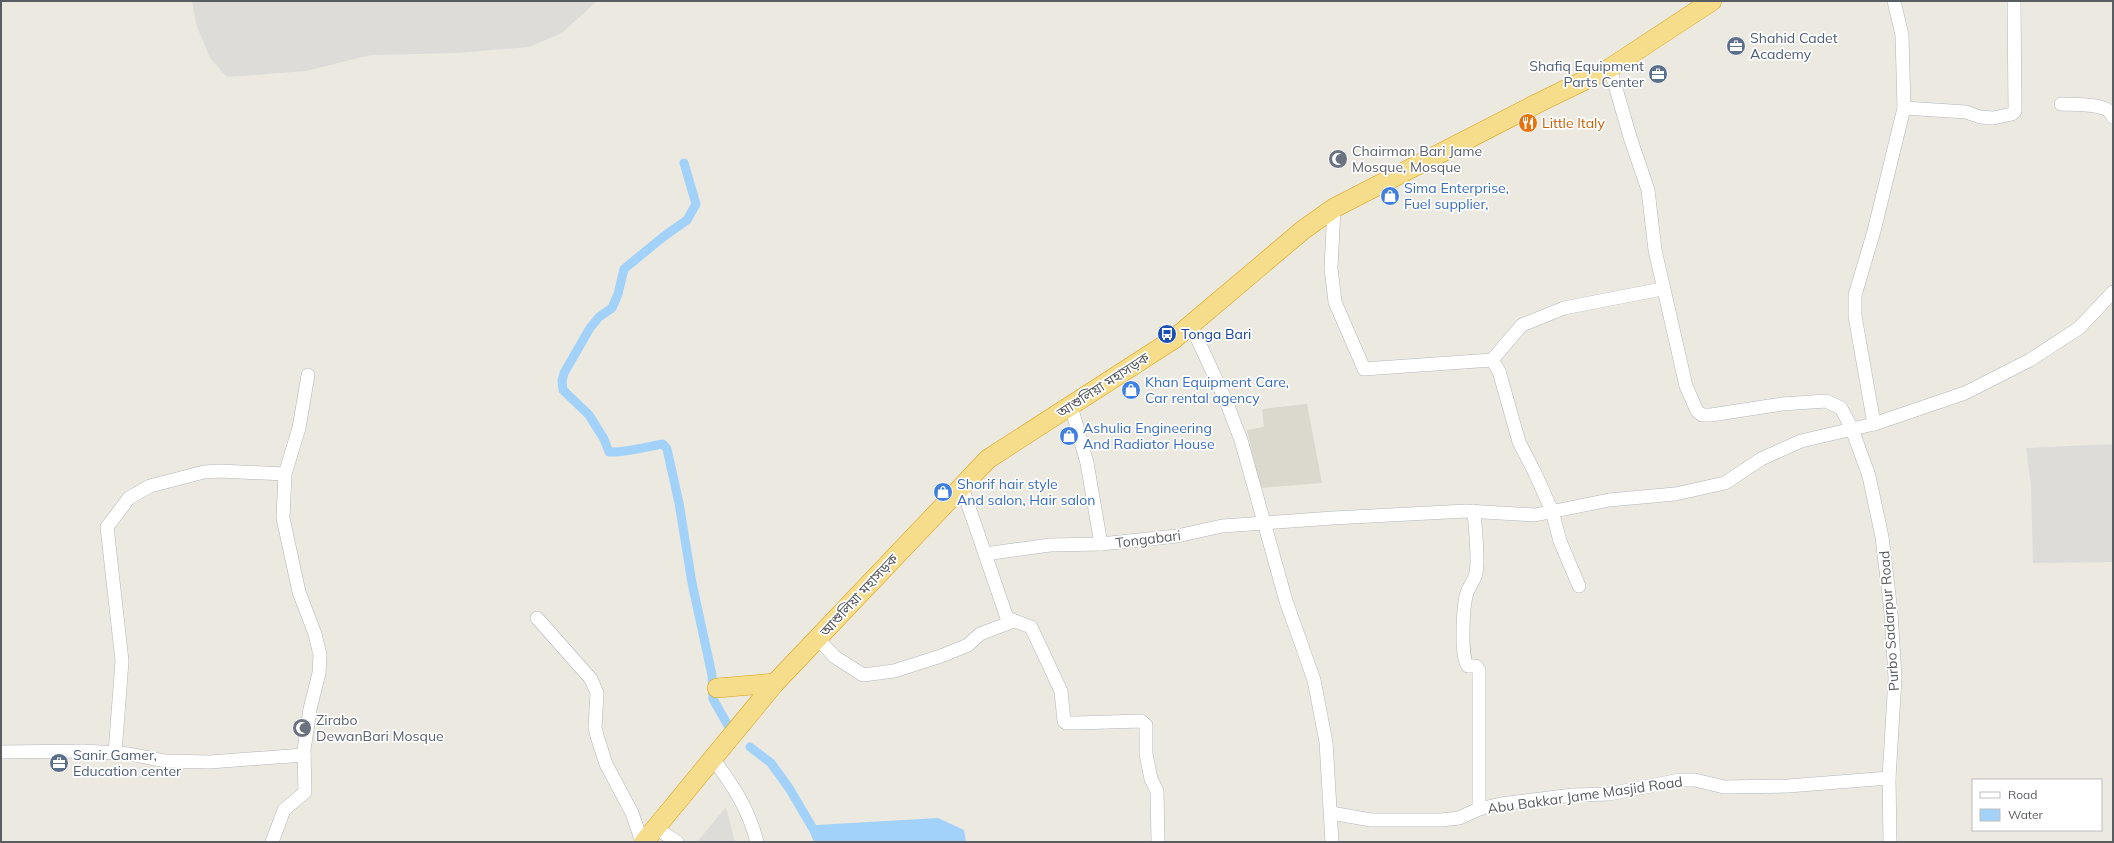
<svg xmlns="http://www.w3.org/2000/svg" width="2114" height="843" font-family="Mulish,'Noto Sans Bengali',sans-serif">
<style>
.industrial{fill:#dedcd8}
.education{fill:#dbd8ce}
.water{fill:#a2d2f9}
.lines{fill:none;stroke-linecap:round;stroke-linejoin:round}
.canal{stroke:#a2d2f9;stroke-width:9}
.minor-casing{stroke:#b3b6ba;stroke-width:14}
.highway-casing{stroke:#dda00e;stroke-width:20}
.minor{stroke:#fff;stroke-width:13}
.highway{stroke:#f6dd8c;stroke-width:19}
.labels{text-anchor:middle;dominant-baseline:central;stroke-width:3.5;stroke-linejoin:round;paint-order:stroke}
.service-label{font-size:14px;fill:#4e5e75;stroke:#fff;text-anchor:start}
.food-label{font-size:14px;fill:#c56008;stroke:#fff;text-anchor:start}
.worship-label{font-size:14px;fill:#5b616d;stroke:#fff;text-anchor:start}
.shop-label{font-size:14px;fill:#366cbe;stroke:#fff;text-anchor:start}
.transit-label{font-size:14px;fill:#164399;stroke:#fff;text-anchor:start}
.street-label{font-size:14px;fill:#595c60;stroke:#fff}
</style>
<rect width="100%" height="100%" fill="#ebe9e0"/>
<g class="industrial">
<path d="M 192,1 L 597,1 L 562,33 L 529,47 L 457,53 L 371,55 L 306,71 L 227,77 L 210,58 L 196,24 Z"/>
<path d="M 2113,444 L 2113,562 L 2033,563 L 2031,486 L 2026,448 Z"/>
<path d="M 726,807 L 735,842 L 697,842 Z"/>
</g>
<path class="education" d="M 1307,404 L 1322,483 L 1260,488 L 1247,430 L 1264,427 L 1262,409 Z"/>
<path class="water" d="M 938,818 L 964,830 L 966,842 L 814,842 L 808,828 L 817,825 Z"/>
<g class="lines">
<g class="canal">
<path d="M 684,163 L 696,204 L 687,220 L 663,237 L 624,269 L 618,294 L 612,308 L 599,317 L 590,328 L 564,373 L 562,381 L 563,390 L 589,415 L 604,439 L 609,452 C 626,453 645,447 663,444 L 667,449 L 679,503 L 692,583 L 712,675 L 713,699 L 730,729"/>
<path d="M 750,747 L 771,763 L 789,788 L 812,827"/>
</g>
<defs>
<g id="minor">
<path d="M 1610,68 L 1630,137 L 1648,190 L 1655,250 L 1686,386 L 1697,411 L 1702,415 L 1711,415 L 1782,404 L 1826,401 L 1841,408 L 1852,429 L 1869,476 L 1882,537 L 1891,612 L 1895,678 L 1889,778 L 1890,842"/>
<path d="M 2061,104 C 2074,105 2109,102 2113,117"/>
<path d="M 1904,108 L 1966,112 L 1980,117 L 1993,118 L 2012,114 L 2015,111 L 2014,1"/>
<path d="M 1334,208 L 1331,268 L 1335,302 L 1364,369 L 1492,360 L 1522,325 L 1564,308 L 1662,289"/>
<path d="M 1191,325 L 1226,401 L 1241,440 L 1286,601 L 1314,680 L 1326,742 L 1332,842"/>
<path d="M 1492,360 L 1499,371 L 1519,442 L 1535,473 L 1552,511 L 1560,541 L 1579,586"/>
<path d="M 1071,406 L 1087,463 L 1101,544"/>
<path d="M 1874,424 L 1855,316 L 1855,295 L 1874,231 L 1904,108 L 1902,35 L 1894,1"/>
<path d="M 962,487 L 1007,618 L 1031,627 L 1061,691 L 1064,721 L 1066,723 L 1076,723 L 1141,721 L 1146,725 L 1146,754 L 1151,779 L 1157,791 L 1158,842"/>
<path d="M 1474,511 C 1475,528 1479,558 1476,573 C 1475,580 1469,586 1467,593 C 1463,605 1460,657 1468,666 L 1476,666 L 1479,670 L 1479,809"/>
<path d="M 985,554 L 1050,545 L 1101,544 L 1177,536 L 1222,526 L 1333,518 L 1466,511 L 1535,515 L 1609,500 L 1675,494 L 1725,483 L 1761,459 L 1801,441 L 1874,424 L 1965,393 L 2030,360 L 2079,328 L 2113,292"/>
<path d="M 537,618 L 591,679 L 597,693 L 595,727 L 597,736 L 606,764 L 632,813 L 642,842"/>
<path d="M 817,638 L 835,657 L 863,675 L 894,671 L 941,656 L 968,645 L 980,634 L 1014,621"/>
<path d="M 1,752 L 84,751 L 130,754 L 165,761 L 210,762 L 304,755"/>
<path d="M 115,753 L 122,661 L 107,527 L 129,498 L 150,486 L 204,472 L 220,471 L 285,474"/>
<path d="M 713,759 C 733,785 749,810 757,842"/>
<path d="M 1331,813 L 1371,820 L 1441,820 L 1459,818 L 1479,809 L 1501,804 L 1573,795 L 1609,794 L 1680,780 L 1695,780 L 1724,787 L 1788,786 L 1889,778"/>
<path d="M 656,828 L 677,842"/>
<path d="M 272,842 L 284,810 L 305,792 L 304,750 L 310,709 L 319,673 L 320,655 L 315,634 L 299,592 L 283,518 L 285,474 L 299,428 L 308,375"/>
</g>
<g id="highway">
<path d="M 717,688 L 775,683"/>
<path d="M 644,842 L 775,683 L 988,459 L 1174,339 L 1303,230 L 1334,208 L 1538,103 L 1610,68 L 1712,1"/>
</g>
</defs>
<use href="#minor" class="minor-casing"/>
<use href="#highway" class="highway-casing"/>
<use href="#minor" class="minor"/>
<use href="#highway" class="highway"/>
</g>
<defs>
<symbol id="office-disc" viewBox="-11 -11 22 22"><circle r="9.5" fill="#5c6f8a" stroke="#fff"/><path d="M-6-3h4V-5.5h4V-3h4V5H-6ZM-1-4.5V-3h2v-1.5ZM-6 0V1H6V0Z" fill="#fff"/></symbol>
<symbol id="restaurant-disc" viewBox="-11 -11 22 22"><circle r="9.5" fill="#e8710a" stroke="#fff"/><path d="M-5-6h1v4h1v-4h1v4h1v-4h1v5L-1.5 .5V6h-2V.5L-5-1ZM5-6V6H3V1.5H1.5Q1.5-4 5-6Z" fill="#fff"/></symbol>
<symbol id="mosque-disc" viewBox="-11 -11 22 22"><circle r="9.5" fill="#6b7280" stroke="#fff"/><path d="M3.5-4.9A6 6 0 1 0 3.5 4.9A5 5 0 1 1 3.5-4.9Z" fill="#fff"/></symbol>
<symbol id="shop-disc" viewBox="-11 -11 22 22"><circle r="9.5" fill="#3f7fe0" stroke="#fff"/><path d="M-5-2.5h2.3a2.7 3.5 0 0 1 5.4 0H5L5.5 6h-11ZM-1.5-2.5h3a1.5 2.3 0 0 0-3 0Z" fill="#fff"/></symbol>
<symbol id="bus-disc" viewBox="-11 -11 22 22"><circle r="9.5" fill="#1a4fb4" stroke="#fff"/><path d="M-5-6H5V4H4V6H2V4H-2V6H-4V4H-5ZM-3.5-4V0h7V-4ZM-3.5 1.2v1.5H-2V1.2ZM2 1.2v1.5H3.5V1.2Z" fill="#fff"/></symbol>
</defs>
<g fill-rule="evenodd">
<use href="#office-disc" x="1725" y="35" width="22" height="22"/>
<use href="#office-disc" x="1647" y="63" width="22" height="22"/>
<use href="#restaurant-disc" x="1517" y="112" width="22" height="22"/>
<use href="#mosque-disc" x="1327" y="148" width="22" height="22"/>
<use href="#shop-disc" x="1379" y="185" width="22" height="22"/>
<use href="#bus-disc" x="1156" y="323" width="22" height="22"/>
<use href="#shop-disc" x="1120" y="379" width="22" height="22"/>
<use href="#shop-disc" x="1058" y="425" width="22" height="22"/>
<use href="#shop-disc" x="932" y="481" width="22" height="22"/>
<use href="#mosque-disc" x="291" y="717" width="22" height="22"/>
<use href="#office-disc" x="48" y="752" width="22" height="22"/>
</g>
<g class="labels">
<g class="service-label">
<text x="1750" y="38">Shahid Cadet<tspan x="1750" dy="16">Academy</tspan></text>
<text x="1644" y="66" text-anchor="end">Shafiq Equipment<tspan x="1644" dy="16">Parts Center</tspan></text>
<text x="73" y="755">Sanir Gamer,<tspan x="73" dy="16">Education center</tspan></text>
</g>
<g class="food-label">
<text x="1542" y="123">Little Italy</text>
</g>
<g class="worship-label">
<text x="1352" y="151">Chairman Bari Jame<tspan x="1352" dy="16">Mosque, Mosque</tspan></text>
<text x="316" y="720">Zirabo<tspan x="316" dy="16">DewanBari Mosque</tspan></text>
</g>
<g class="shop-label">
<text x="1404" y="188">Sima Enterprise,<tspan x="1404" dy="16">Fuel supplier,</tspan></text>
<text x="1145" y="382">Khan Equipment Care,<tspan x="1145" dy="16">Car rental agency</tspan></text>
<text x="1083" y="428">Ashulia Engineering<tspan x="1083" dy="16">And Radiator House</tspan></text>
<text x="957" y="484">Shorif hair style<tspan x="957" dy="16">And salon, Hair salon</tspan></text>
</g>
<g class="transit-label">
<text x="1181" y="334">Tonga Bari</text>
</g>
<g class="street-label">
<text transform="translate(1103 385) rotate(-33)">আশুলিয়া মহাসড়ক</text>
<text transform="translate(1148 539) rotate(-7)">Tongabari</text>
<text transform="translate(859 595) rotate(-47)">আশুলিয়া মহাসড়ক</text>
<text transform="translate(1889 621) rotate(-94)">Purbo Sadarpur Road</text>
<text transform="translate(1585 795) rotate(-8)">Abu Bakkar Jame Masjid Road</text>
</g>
</g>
<rect width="2114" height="843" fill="none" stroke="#595c60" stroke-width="4"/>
<rect x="1972" y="779" width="130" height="52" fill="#ffffff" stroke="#bdbebf"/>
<rect x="1980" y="792" width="20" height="6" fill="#ffffff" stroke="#bdbebf"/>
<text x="2008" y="799" font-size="12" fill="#595c60">Road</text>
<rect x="1980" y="809" width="20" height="12" fill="#a2d2f9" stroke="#bdbebf"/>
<text x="2008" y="819" font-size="12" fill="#595c60">Water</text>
</svg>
